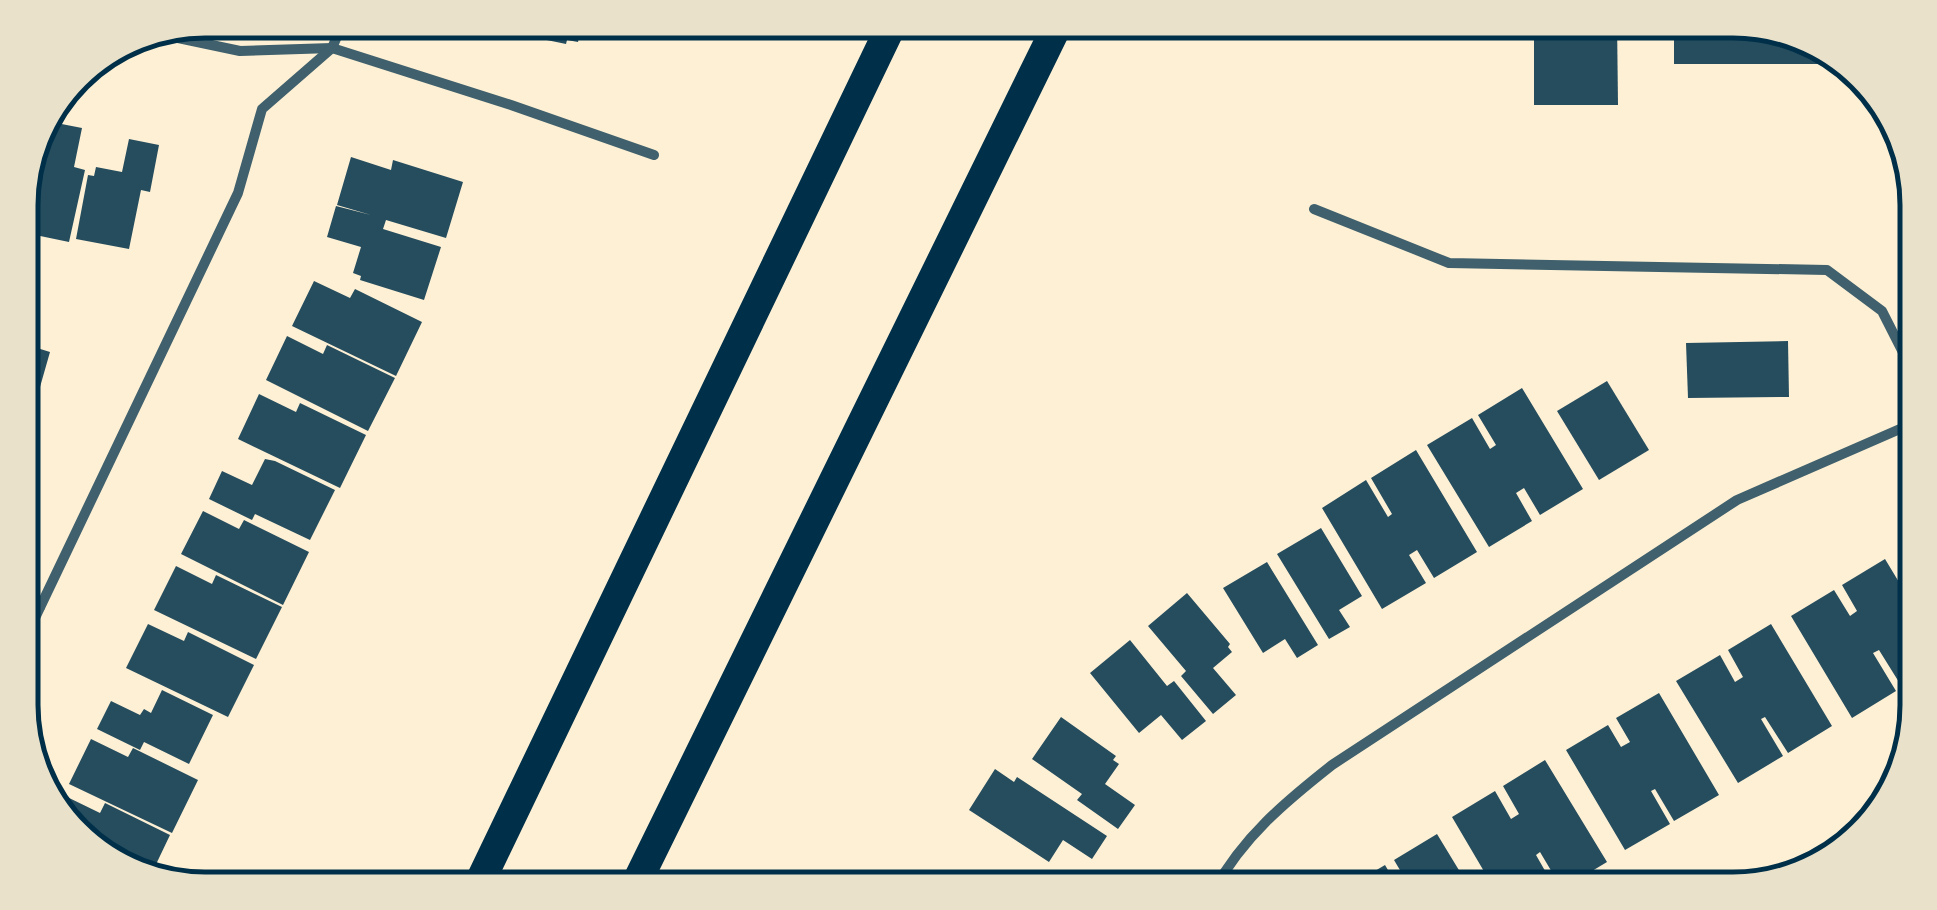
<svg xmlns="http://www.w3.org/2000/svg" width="1937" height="910" font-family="Georgia,serif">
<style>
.building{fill:#264d5e}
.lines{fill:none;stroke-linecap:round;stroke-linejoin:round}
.minor{stroke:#3f606c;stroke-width:10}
.motorway{stroke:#003049;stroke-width:30}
.rim{fill:none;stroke:#003049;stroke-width:5}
</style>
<rect width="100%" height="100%" fill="#fdf0d5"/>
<g class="building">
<path d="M 470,20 L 583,20 L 578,42 L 567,40 L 566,44 L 469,24 Z"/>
<path d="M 1534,20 L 1617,20 L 1618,105 L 1534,105 Z"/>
<path d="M 1674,20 L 1732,20 L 1804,34 L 1823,49 L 1823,64 L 1674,64 Z"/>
<path d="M 41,120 L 82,128 L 74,167 L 85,170 L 69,242 L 21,232 L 20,192 Z"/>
<path d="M 129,139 L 159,145 L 150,192 L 141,190 L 129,249 L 76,239 L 88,175 L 94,176 L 96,167 L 122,172 Z"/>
<path d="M 351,157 L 391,170 L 393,160 L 463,182 L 446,238 L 386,220 L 383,229 L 441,247 L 424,300 L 360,280 L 361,276 L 353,273 L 361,247 L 327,237 L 336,206 L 371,215 L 337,205 Z"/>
<path d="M 314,281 L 350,298 L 355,289 L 422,322 L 396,376 L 292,326 Z"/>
<path d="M 287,336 L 323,354 L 327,345 L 395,378 L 368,431 L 266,380 Z"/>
<path d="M 1788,341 L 1789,397 L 1688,398 L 1686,343 Z"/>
<path d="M 21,343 L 50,352 L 32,415 L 40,417 L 28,458 L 22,456 Z"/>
<path d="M 1607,381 L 1649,450 L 1599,480 L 1557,411 Z"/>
<path d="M 1522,388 L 1583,489 L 1540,515 L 1524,488 L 1516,493 L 1532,521 L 1489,547 L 1427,445 L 1472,418 L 1490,449 L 1496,445 L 1478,415 Z"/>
<path d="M 259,394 L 296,412 L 300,403 L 366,435 L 340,488 L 238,439 Z"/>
<path d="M 1416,450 L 1477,552 L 1434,578 L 1417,550 L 1409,555 L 1426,583 L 1382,609 L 1322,508 L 1366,480 L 1388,517 L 1392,514 L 1371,478 Z"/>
<path d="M 265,459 L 275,461 L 335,490 L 310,540 L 255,514 L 252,520 L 209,499 L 222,471 L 252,485 Z"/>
<path d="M 203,511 L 239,529 L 244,520 L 309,552 L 283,605 L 181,554 Z"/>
<path d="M 1321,528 L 1362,596 L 1339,610 L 1350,627 L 1329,639 L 1277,554 Z"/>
<path d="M 1885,559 L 1917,612 L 1917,678 L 1902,687 L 1879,650 L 1873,653 L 1896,691 L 1852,718 L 1791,616 L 1834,590 L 1850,616 L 1857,611 L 1842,585 Z"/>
<path d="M 1267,562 L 1318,645 L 1297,658 L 1285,639 L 1263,653 L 1223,588 Z"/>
<path d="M 176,566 L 212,584 L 216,575 L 282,607 L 256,659 L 154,610 Z"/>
<path d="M 1187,593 L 1230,644 L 1228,647 L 1232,652 L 1213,668 L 1236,695 L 1213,714 L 1181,676 L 1186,671 L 1148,626 Z"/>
<path d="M 148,624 L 184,641 L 188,632 L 254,665 L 228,717 L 126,668 Z"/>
<path d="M 1771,624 L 1832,726 L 1788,753 L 1765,717 L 1761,719 L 1783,756 L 1738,783 L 1676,681 L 1720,655 L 1735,682 L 1743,677 L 1728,650 Z"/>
<path d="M 1130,640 L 1167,686 L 1174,681 L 1206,721 L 1182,740 L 1161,715 L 1139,733 L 1090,673 Z"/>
<path d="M 162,690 L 213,715 L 189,764 L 144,742 L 140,750 L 97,729 L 111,701 L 140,715 L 144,709 L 151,713 Z"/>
<path d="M 1659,693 L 1719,795 L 1674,821 L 1655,789 L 1651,791 L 1670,824 L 1625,850 L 1566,750 L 1608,725 L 1621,747 L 1630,742 L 1616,718 Z"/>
<path d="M 1061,717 L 1116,756 L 1113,760 L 1119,764 L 1105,784 L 1135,805 L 1118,829 L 1077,800 L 1082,794 L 1032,759 Z"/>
<path d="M 91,739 L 128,757 L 133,748 L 198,780 L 172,833 L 69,784 Z"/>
<path d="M 1545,760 L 1607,862 L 1562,889 L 1540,852 L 1536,855 L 1556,890 L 1495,890 L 1452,817 L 1495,791 L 1511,819 L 1519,814 L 1503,786 Z"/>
<path d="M 995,769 L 1014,782 L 1017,777 L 1107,836 L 1092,859 L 1063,840 L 1049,862 L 969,810 Z"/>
<path d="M 63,795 L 100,813 L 105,803 L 170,835 L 149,879 L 133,876 L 58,818 L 55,811 Z"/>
<path d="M 1437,834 L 1471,890 L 1343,890 L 1385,865 L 1398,887 L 1407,882 L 1394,860 Z"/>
</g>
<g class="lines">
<g class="minor">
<path d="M 164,35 L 240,51 L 332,48 L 511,105 L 654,155"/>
<path d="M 1314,209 L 1449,263 L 1827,270 L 1882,311 L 1916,378"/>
<path d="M 23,602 L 40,607"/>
<path d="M 23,643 L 238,193 L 262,109 L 332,48 L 344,20"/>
<path d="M 1214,890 C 1243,837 1285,802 1332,765 L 1737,500 L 1916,422"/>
</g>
<g class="motorway">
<path d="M 476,890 L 894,20"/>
<path d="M 633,890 L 1060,20"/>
</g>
</g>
<path d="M0 0H1937V910H0ZM205 38H1733A167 167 0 0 1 1900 205V705A167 167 0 0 1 1733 872H205A167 167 0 0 1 38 705V205A167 167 0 0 1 205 38Z" fill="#e9e1ca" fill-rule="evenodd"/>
<path class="rim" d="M205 38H1733A167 167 0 0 1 1900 205V705A167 167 0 0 1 1733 872H205A167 167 0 0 1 38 705V205A167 167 0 0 1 205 38Z"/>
</svg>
